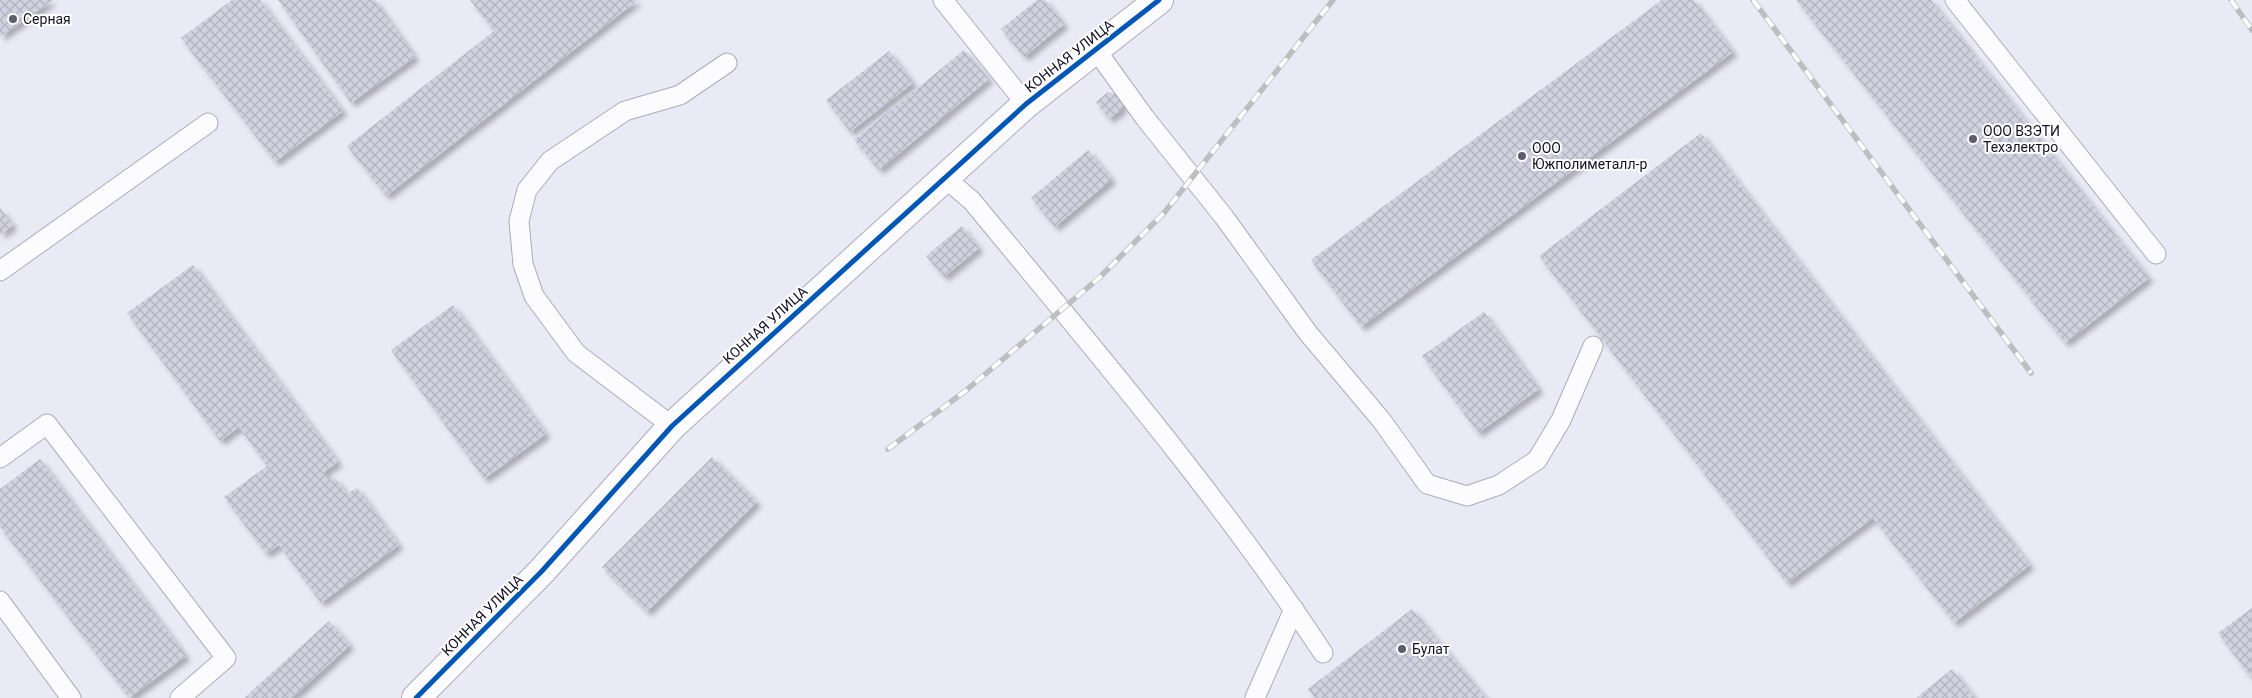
<svg xmlns="http://www.w3.org/2000/svg" width="2252" height="698" font-family="Roboto,sans-serif">
<style>
.building{fill:url(#building-cross-hatch);filter:url(#shadow)}
.lines{fill:none;stroke-linecap:round;stroke-linejoin:round}
.lane-casing{stroke:#adabbb;stroke-width:21}
.street-casing{stroke:#adabbb;stroke-width:30}
.lane{stroke:#fcfcfe;stroke-width:19}
.street{stroke:#fcfcfe;stroke-width:28}
.rail-casing{stroke:#bebec1;stroke-width:5.5}
.rail{stroke:#fff;stroke-width:4;stroke-dasharray:11;stroke-linecap:butt}
.cycleway-casing{stroke:#fff;stroke-width:8}
.cycleway{stroke:#0057b8;stroke-width:5}
.poi-dot{fill:#5f5c6e;stroke:#fff;stroke-width:2}
.labels{text-anchor:middle;dominant-baseline:central;stroke-width:4;stroke-linejoin:round;paint-order:stroke}
.poi-label{font-size:14px;fill:#141024;stroke:#fff;text-anchor:start}
.street-label{font-size:14px;fill:#141024;stroke:#fff}
</style>
<defs>
<pattern id="building-cross-hatch" width="8" height="8" patternUnits="userSpaceOnUse" patternTransform="scale(1.25)"><rect width="8" height="8" fill="#d2d1e0"/><path d="M0 0l8 8M0 8l8-8" fill="none" stroke="#b3b2c0"/></pattern>
<filter id="shadow"><feDropShadow dx="4.5" dy="4.5" stdDeviation="2.5" flood-color="#0004"/></filter>
</defs>
<rect width="100%" height="100%" fill="#eae9f6"/>
<g class="building">
<path d="M 0,0 L 53,0 L 0,37 Z"/>
<path d="M 232,0 L 260,0 L 343,111 L 275,162 L 181,38 Z"/>
<path d="M 278,0 L 375,0 L 415,57 L 351,103 Z"/>
<path d="M 470,0 L 638,0 L 386,196 L 347,146 L 494,31 Z"/>
<path d="M 1037,0 L 1045,0 L 1064,24 L 1024,57 L 1001,29 Z"/>
<path d="M 1662,0 L 1694,0 L 1733,52 L 1361,327 L 1311,260 Z"/>
<path d="M 1796,0 L 1931,0 L 2149,278 L 2065,343 Z"/>
<path d="M 964,50 L 989,79 L 879,170 L 854,140 Z"/>
<path d="M 889,51 L 913,83 L 850,132 L 826,100 Z"/>
<path d="M 1108,92 L 1117,95 L 1123,103 L 1121,110 L 1109,119 L 1096,102 Z"/>
<path d="M 1701,133 L 2030,565 L 1954,623 L 1873,518 L 1787,583 L 1539,256 Z"/>
<path d="M 1088,150 L 1112,179 L 1055,227 L 1031,198 Z"/>
<path d="M 0,208 L 13,225 L 0,235 Z"/>
<path d="M 962,226 L 979,248 L 944,277 L 926,256 Z"/>
<path d="M 193,265 L 338,462 L 324,472 L 331,481 L 335,478 L 347,494 L 357,488 L 399,545 L 321,603 L 279,545 L 266,554 L 224,497 L 267,466 L 239,427 L 220,441 L 127,313 Z"/>
<path d="M 453,305 L 546,434 L 484,479 L 391,350 Z"/>
<path d="M 1484,312 L 1539,389 L 1478,433 L 1422,356 Z"/>
<path d="M 712,457 L 757,502 L 647,612 L 602,567 Z"/>
<path d="M 40,459 L 186,656 L 129,698 L 0,527 L 0,489 Z"/>
<path d="M 2252,608 L 2252,679 L 2218,633 Z"/>
<path d="M 1412,609 L 1486,698 L 1315,698 L 1308,689 Z"/>
<path d="M 329,621 L 350,645 L 292,698 L 244,698 Z"/>
<path d="M 1952,669 L 1975,698 L 1916,698 Z"/>
</g>
<g class="lines">
<defs>
<g id="lane">
<path d="M 943,0 L 1026,104"/>
<path d="M 1955,0 L 2156,254"/>
<path d="M 1096,50 L 1145,118 L 1224,217 L 1308,333 L 1382,421 L 1427,484 L 1467,496 L 1499,485 L 1537,460 L 1561,420 L 1593,346"/>
<path d="M 944,177 L 972,201 C 1093,348 1218,494 1323,653"/>
<path d="M 0,271 L 208,123"/>
<path d="M 672,426 L 576,353 L 534,296 L 523,264 L 519,221 L 527,190 L 550,161 L 625,111 L 680,95 L 727,63"/>
<path d="M 0,458 L 47,424 L 226,658 L 180,698"/>
<path d="M 0,601 L 71,698"/>
<path d="M 1255,698 L 1294,609"/>
</g>
<path id="street" d="M 416,698 L 542,571 L 672,426 L 1026,104 L 1159,0"/>
</defs>
<use href="#lane" class="lane-casing"/>
<use href="#street" class="street-casing"/>
<use href="#lane" class="lane"/>
<use href="#street" class="street"/>
<defs>
<g id="rail">
<path d="M 1753,0 L 2031,373"/>
<path d="M 2231,0 L 2252,30"/>
<path d="M 888,449 L 964,392 L 1099,278 L 1164,213 L 1333,0"/>
</g>
</defs>
<use href="#rail" class="rail-casing"/>
<use href="#rail" class="rail"/>
<defs>
<path id="cycleway" d="M 416,698 L 542,571 L 672,426 L 1026,104 L 1159,0"/>
</defs>
<use href="#cycleway" class="cycleway-casing"/>
<use href="#cycleway" class="cycleway"/>
</g>
<g class="poi-dot">
<circle cx="13" cy="19" r="5"/>
<circle cx="1973" cy="139" r="5"/>
<circle cx="1522" cy="156" r="5"/>
<circle cx="1402" cy="649" r="5"/>
</g>
<g class="labels">
<g class="poi-label">
<text x="23" y="19">Серная</text>
<text x="1983" y="131">ООО ВЗЭТИ<tspan x="1983" dy="16">Техэлектро</tspan></text>
<text x="1532" y="148">ООО<tspan x="1532" dy="16">Южполиметалл-р</tspan></text>
<text x="1412" y="649">Булат</text>
</g>
<g class="street-label">
<text transform="translate(1069 56) rotate(-38)">КОННАЯ УЛИЦА</text>
<text transform="translate(765 325) rotate(-42)">КОННАЯ УЛИЦА</text>
<text transform="translate(482 615) rotate(-45)">КОННАЯ УЛИЦА</text>
</g>
</g>
</svg>
